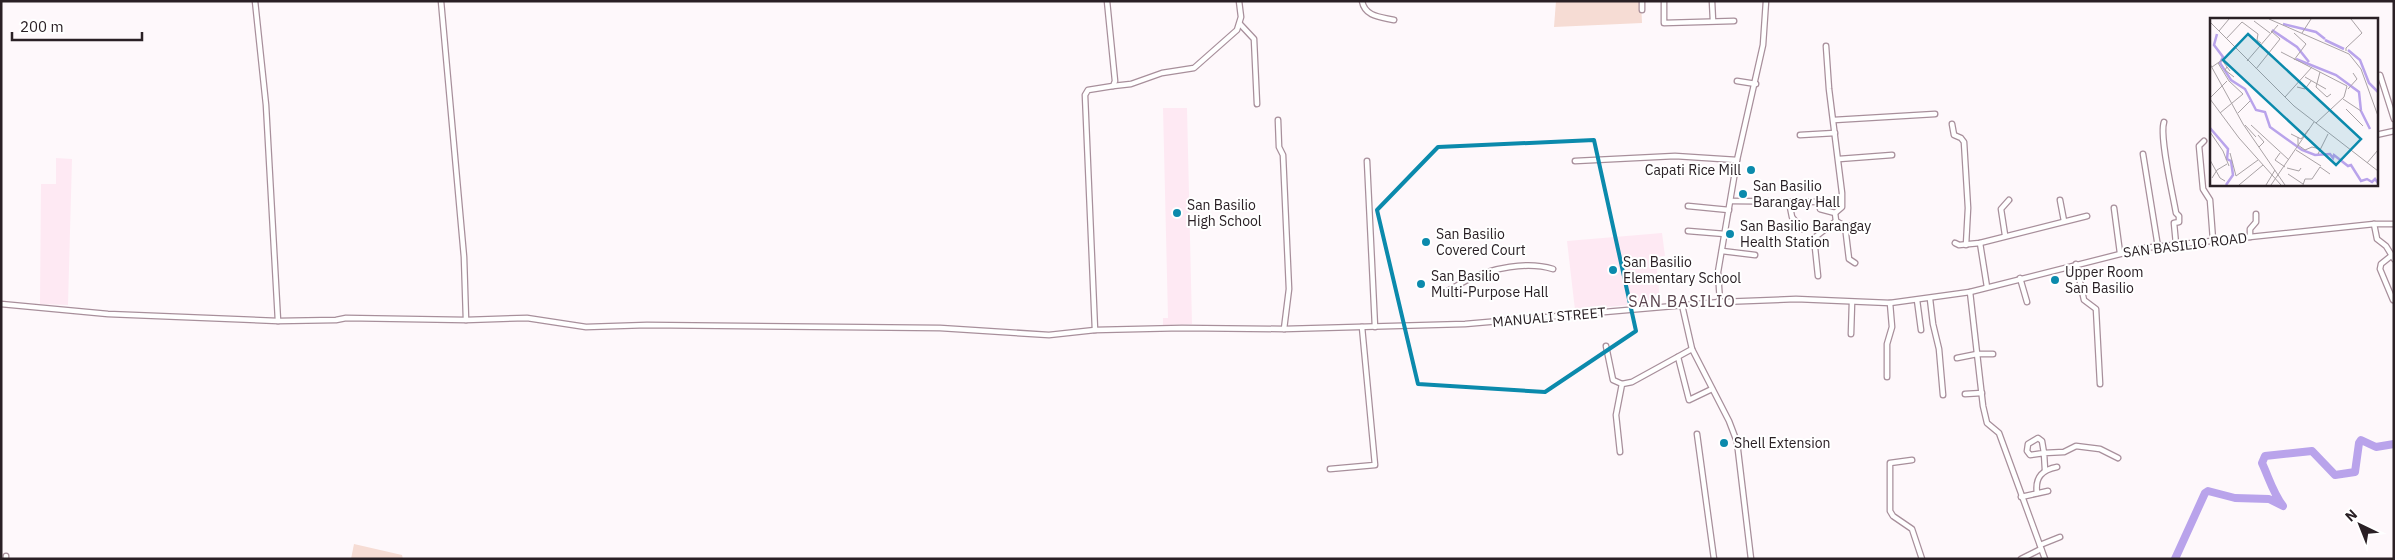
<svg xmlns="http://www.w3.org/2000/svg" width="2395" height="560" font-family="'IBM Plex Sans',sans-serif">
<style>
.built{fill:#fee9f3}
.green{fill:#f6dcd4}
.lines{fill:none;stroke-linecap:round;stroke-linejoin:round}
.river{stroke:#b9a3eb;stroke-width:8}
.minor-casing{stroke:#a88f9b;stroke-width:7}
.minor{stroke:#fff;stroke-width:4.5}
.marked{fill:none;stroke:#0b8aac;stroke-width:4;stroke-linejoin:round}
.poi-dot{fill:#0b8aac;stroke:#fff;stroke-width:2}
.labels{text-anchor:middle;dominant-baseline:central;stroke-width:4;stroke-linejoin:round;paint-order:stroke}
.poi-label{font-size:14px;fill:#2a2025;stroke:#fff;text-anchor:start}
.street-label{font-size:14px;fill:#2a2025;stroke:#fff}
.quarter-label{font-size:16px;letter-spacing:1px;fill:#5b454f;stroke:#fff}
.inset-river{fill:none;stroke:#b9a3eb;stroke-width:2.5}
.inset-road{fill:none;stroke:#a9a2a5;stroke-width:1}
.view{fill:#0b8aac;fill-opacity:0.15;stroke:#0b8aac;stroke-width:2.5}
.inset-edge{fill:none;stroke:#2a2025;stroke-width:2.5}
</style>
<rect width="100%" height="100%" fill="#fef8fb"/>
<g class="built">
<path d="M 1163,108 L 1187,108 L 1192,324 L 1163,325 L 1163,318 L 1168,318 Z"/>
<path d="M 56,158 L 72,159 L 68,305 L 40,304 L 41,184 L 56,184 Z"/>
<path d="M 1662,233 L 1665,256 L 1656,257 L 1660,302 L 1575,310 L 1567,241 Z"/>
</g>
<g class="green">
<path d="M 1556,1 L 1641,1 L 1642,23 L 1554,27 Z"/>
<path d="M 354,544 L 402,555 L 403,559 L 351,559 Z"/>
</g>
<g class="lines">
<path class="river" d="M 2175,559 L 2205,493 L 2208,491 L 2235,498 L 2269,499 L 2283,506 C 2273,493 2269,478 2262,463 L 2265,456 L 2312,451 L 2335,475 L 2355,472 L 2359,443 L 2361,440 L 2376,447 L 2394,444"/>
<defs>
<g id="minor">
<path d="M 255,1 L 266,105 L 278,321"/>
<path d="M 441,1 L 464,257 L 466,320"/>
<path d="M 1362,1 C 1365,17 1381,17 1394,20"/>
<path d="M 1664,1 L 1664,23 L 1734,21"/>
<path d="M 1712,1 L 1713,21"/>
<path d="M 1642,10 L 1642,1"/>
<path d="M 1240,24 L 1254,39 L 1257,104"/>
<path d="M 1826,46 L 1829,89 L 1842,193 L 1842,207 L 1835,213"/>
<path d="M 2380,75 L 2394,119"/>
<path d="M 1737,81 L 1756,84"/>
<path d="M 1113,86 L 1131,84 L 1162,73 L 1194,68 L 1237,30 L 1241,17 L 1239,1"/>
<path d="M 1278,120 L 1279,147 L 1283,155 L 1289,289 L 1284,329"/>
<path d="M 1834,120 L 1935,114"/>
<path d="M 2164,122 C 2159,136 2173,195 2176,213 L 2179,216 L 2179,222 L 2174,223 L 2176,244"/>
<path d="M 1952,124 L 1954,135 L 1961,138 L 1964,142 L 1968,208 L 1966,245"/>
<path d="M 1800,135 L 1835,133"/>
<path d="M 2376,135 L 2394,131"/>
<path d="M 2204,141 L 2199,146 L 2203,189 L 2210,200 L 2213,240"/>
<path d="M 2143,154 L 2158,247"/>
<path d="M 1839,159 L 1892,155"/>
<path d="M 1367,161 L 1375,327"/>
<path d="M 1575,161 L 1675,156 L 1737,160"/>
<path d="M 2060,200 L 2064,221"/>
<path d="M 1731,201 L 1830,202"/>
<path d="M 1789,202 L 1792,217 L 1802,229"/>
<path d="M 1820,202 L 1820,209 L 1835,213 L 1836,221"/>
<path d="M 1688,206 L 1729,210"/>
<path d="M 2114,208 L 2120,253"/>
<path d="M 1836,221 L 1845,226 L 1849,259 L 1855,263"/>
<path d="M 2374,224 L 2377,239 L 2386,246 L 2394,259"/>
<path d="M 1845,226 L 1857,225"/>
<path d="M 1688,231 L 1725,234"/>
<path d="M 2005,235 L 2001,209 L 2009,200"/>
<path d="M 2250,237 L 2250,229 L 2256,222 L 2256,214"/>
<path d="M 1955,243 L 1959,245 L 1980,243 L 2087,216"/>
<path d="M 1980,243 L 1987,287"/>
<path d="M 1722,251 L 1755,255"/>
<path d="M 2391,256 L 2381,264 L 2380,269 L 2393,300"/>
<path d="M 2076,264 L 2084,300 L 2096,309 L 2100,384"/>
<path d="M 1818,276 L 1814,238 L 1836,221"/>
<path d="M 2020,278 L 2027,302"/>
<path d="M 1970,292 L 1983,406 L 1987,423 L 1999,433 L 2045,559"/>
<path d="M 1443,293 C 1452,289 1459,284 1467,280 C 1492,268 1527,261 1553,269"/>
<path d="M 1930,299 L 1933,324 L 1939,349 L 1943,395"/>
<path d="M 1917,300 L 1921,330"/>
<path d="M 1720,302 L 1718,272 L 1737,160 L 1763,45 L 1766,1"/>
<path d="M 1,304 L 108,314 L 278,321 L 336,320 L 346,318 L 466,320 L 527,318 L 586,327 L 647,325 L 940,328 L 1049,335 L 1095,330 L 1182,328 L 1284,329 L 1465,324 L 1720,302 L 1796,299 L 1890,303 L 1970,292 L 2144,248 L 2374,224 L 2394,224"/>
<path d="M 1682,305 L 1692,349 L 1729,421 L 1737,442 L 1751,559"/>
<path d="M 1095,330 L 1085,95 L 1088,90 L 1113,86 L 1115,81 L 1107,1"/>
<path d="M 1851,334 L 1852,302"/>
<path d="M 1606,346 L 1613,380 L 1622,384"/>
<path d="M 1678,357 L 1689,400 L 1712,389"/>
<path d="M 1957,358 L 1977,354 L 1993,354"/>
<path d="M 1887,377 L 1887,344 L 1892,327 L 1890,303"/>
<path d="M 1965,394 L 1982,393"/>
<path d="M 1697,434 L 1714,559"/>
<path d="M 1620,452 L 1616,415 L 1622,384 L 1632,382 L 1692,349"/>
<path d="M 1912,460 L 1890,463 L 1890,511 L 1893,516 L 1912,529 L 1922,559"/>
<path d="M 1330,469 L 1375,465 L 1362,327"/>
<path d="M 2045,470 L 2044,453 L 2030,455 L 2027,451 L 2028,444 L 2038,438 L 2042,441 L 2044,453 L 2064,452 L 2076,446 L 2100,449 L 2118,458"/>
<path d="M 2037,493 C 2035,478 2041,470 2057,467"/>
<path d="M 2021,497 L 2048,491"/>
<path d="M 2040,545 L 2060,537"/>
<path d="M 6,559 L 6,556"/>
<path d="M 2021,559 L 2041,549"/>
</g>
</defs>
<use href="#minor" class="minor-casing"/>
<use href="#minor" class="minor"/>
</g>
<path class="marked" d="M 1594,140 L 1636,331 L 1545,392 L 1418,384 L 1377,210 L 1438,147 Z"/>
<g class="poi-dot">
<circle cx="1751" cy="170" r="5"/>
<circle cx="1743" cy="194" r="5"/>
<circle cx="1177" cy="213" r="5"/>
<circle cx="1730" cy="234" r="5"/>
<circle cx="1426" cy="242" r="5"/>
<circle cx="1613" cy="270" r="5"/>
<circle cx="2055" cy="280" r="5"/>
<circle cx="1421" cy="284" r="5"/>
<circle cx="1724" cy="443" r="5"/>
</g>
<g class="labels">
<g class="poi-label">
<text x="1741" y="170" text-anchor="end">Capati Rice Mill</text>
<text x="1753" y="186">San Basilio<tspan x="1753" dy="16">Barangay Hall</tspan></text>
<text x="1187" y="205">San Basilio<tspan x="1187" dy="16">High School</tspan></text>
<text x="1740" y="226">San Basilio Barangay<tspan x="1740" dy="16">Health Station</tspan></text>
<text x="1436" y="234">San Basilio<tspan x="1436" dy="16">Covered Court</tspan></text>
<text x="1623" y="262">San Basilio<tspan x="1623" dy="16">Elementary School</tspan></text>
<text x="2065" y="272">Upper Room<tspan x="2065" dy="16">San Basilio</tspan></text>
<text x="1431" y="276">San Basilio<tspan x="1431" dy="16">Multi-Purpose Hall</tspan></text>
<text x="1734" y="443">Shell Extension</text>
</g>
<g class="street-label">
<text transform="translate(2185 245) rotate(-7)">SAN BASILIO ROAD</text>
<text transform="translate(1549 317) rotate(-5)">MANUALI STREET</text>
</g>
<g class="quarter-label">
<text x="1682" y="301">SAN BASILIO</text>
</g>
</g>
<g transform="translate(2210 18)">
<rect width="168" height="168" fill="#fef8fb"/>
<path class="inset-river" d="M 73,6 L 106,14 L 115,21M 62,12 L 87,29 L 99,44M 7,16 L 4,27 L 13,39 L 10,45 L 21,62 L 35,71 L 46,92 L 55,94 L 60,109 L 92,132 L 105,137 L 120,136 L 123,140 L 124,137 L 138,148 L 141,147 L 151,163 L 157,161 L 162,164 L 165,161 L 168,165M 115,22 L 134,31M 138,32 L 150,42 L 159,65 L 168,74M 86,41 L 126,57 L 149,74 L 151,93 L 160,111M 0,110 L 18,131 L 17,141 L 21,143 L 23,157 L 16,167"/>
<path class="inset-road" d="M 59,1 L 139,36 L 151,51 L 168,98M 44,3 L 60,15M 0,4 L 84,88 L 168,153M 9,13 L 19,1M 92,15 L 101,1M 16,21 L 32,4 L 48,16 L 47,22 L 51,25M 136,33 L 136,30 L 152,15 L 141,1M 71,34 L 137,68 L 134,79 L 106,105M 84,42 L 96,26 L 84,15M 37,43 L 68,7M 8,45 L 19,63 L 33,76 L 10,95M 0,46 L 33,106 L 75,167M 2,49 L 12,42 L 20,53M 17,49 L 15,52 L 24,59M 46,51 L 70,21 L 61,13M 110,54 L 106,69 L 117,79 L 121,76M 95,59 L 116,71M 87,69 L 95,71 L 101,63M 138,71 L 147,61 L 143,55M 75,79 L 102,49M 0,80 L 17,63M 0,81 L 29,120 L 71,167M 133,81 L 151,93M 136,91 L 153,108M 28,95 L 40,83M 35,107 L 46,119M 41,107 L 79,142M 0,114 L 13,133 L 19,148M 81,116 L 91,121 L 99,111M 48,117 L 54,124 L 49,129M 88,119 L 88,127 L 95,132 L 102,129 L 110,131M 86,132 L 111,148M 20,135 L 26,158 L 48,142M 70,135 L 65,142 L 75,149M 108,136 L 118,116M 0,142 L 10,160 L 15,163M 157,145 L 168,132M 77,150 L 89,153 L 91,150M 78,156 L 93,166M 2,160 L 7,152 L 17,146M 29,167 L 53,147M 56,167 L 65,152M 61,167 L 104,104M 93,167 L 95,161 L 102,161 L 110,149 L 120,156"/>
<path class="view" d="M 38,16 L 151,121 L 126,147 L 13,42 Z"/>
<rect width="168" height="168" class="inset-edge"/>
</g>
<rect width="2395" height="560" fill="none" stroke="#2a2025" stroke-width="5"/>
<g transform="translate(2360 525) rotate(317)" stroke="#ffffff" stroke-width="4" paint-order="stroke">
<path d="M0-4L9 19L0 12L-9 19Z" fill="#2a2025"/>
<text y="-8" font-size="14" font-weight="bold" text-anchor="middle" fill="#2a2025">N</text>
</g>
<path d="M12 32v8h130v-8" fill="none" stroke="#2a2025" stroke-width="2.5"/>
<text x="20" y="32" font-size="15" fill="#2a2025" stroke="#ffffff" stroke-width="4" paint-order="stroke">200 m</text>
</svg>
